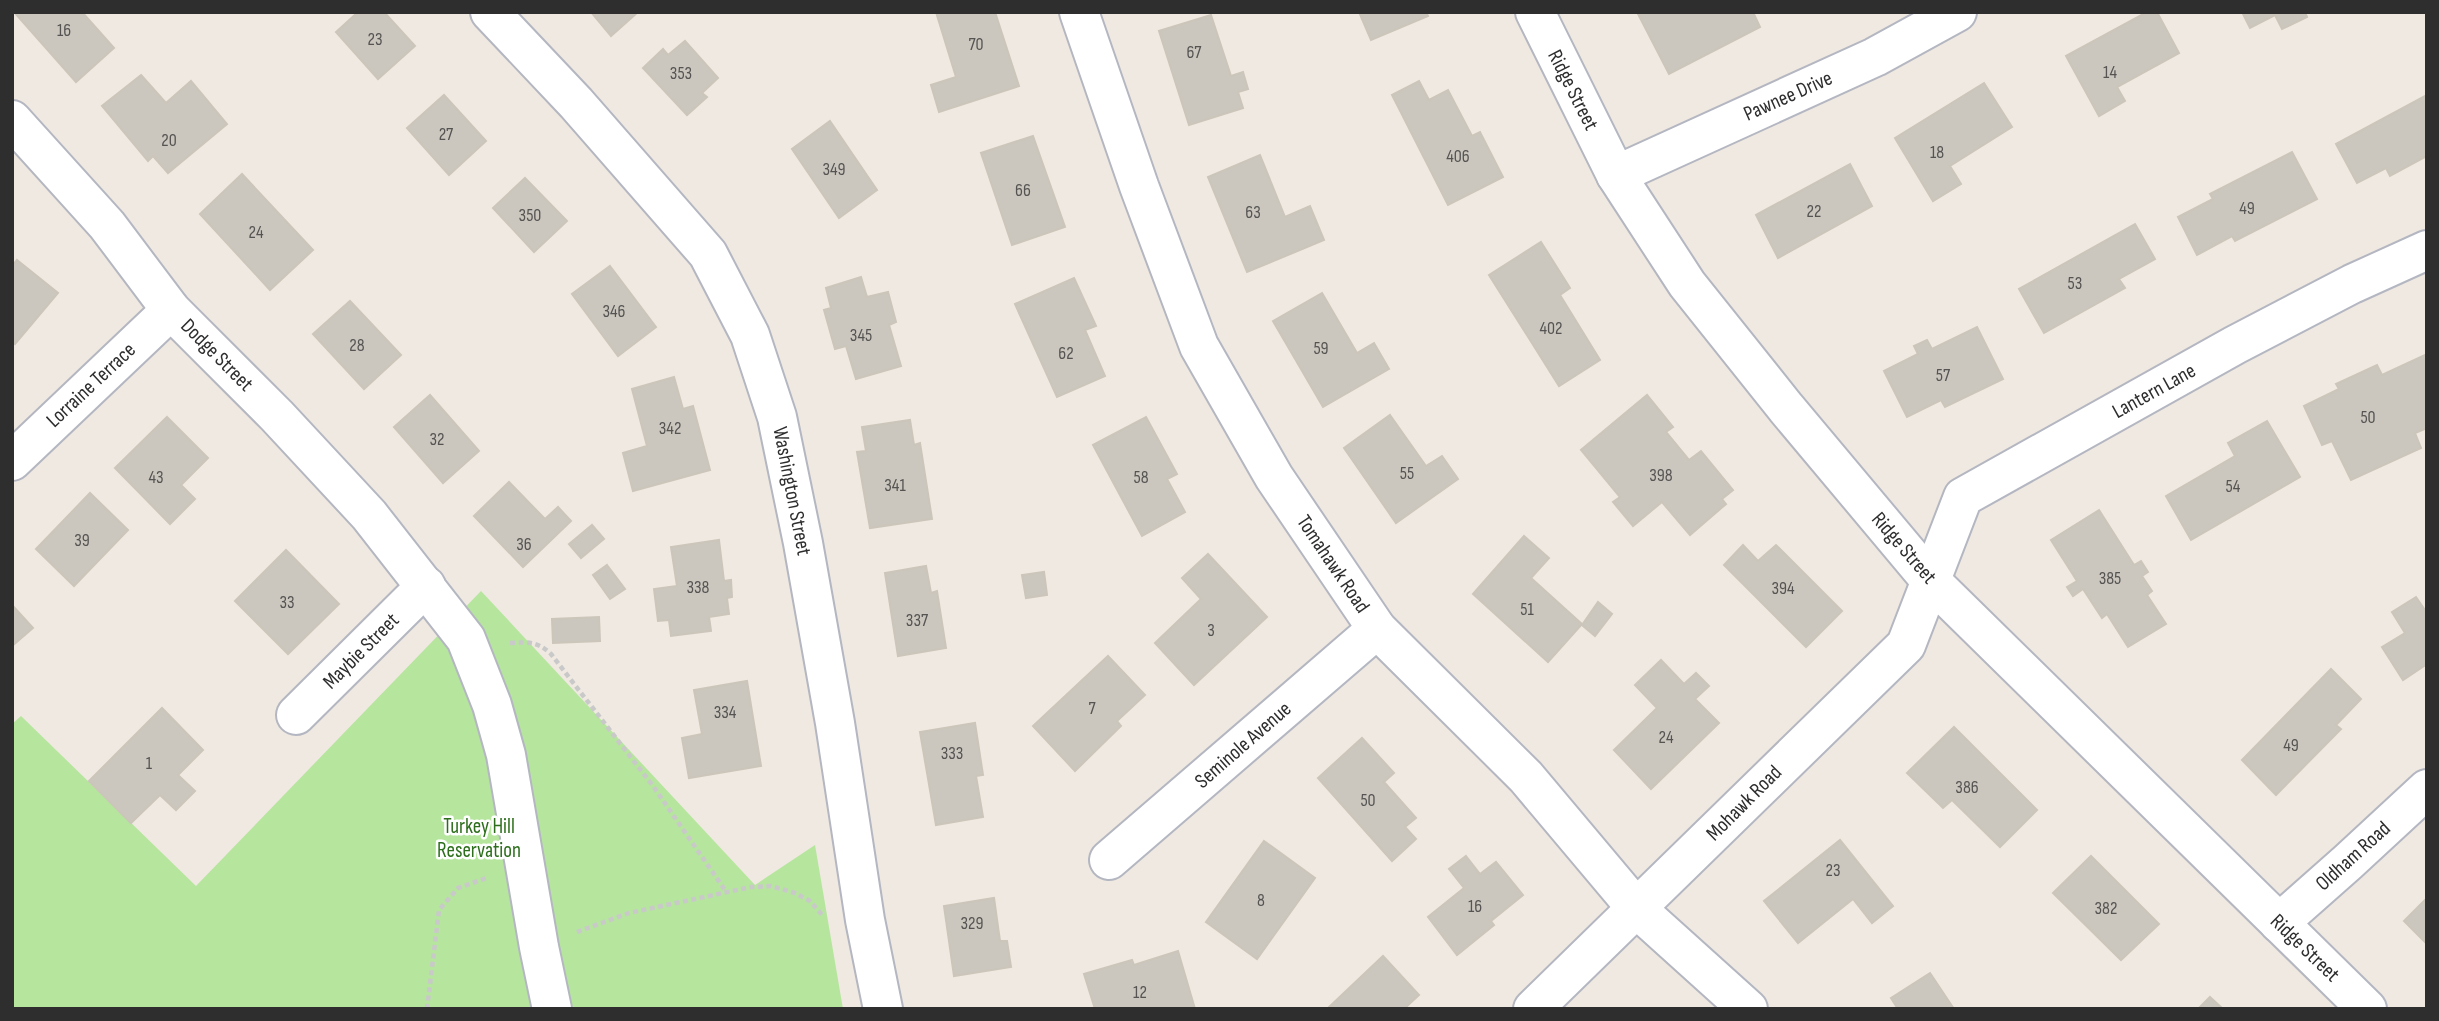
<svg xmlns="http://www.w3.org/2000/svg" width="2439" height="1021" font-family="'Sofia Sans Condensed',sans-serif">
<style>
.green{fill:#b6e59e}
.building{fill:#cbc7bf;stroke:#cbc5ba;stroke-width:2}
.lines{fill:none;stroke-linecap:round;stroke-linejoin:round}
.minor-casing{stroke:#b4b7c1;stroke-width:42}
.path{stroke:#c9c9c9;stroke-width:4.5;stroke-dasharray:5 3.5;stroke-linecap:butt}
.minor{stroke:#fff;stroke-width:38}
.labels{text-anchor:middle;dominant-baseline:central;stroke-width:5;stroke-linejoin:round;paint-order:stroke}
.number-label{font-size:18px;fill:#555452}
.street-label{font-size:21px;fill:#2e2e2e;stroke:#fff}
.park-label{font-size:21px;fill:#2c6e1b;stroke:#fff}
</style>
<rect width="100%" height="100%" fill="#efe9e1"/>
<path class="green" d="M 481,591 L 755,885 L 815,845 L 843,1009 L 12,1009 L 12,724 L 21,716 L 196,886 Z"/>
<g class="building">
<path d="M 14,12 L 82,12 L 114,48 L 76,82 Z"/>
<path d="M 358,12 L 384,12 L 415,46 L 378,79 L 336,32 Z"/>
<path d="M 591,12 L 638,12 L 611,36 Z"/>
<path d="M 936,12 L 995,12 L 1019,86 L 939,112 L 931,85 L 956,77 Z"/>
<path d="M 1359,12 L 1426,12 L 1428,16 L 1371,40 Z"/>
<path d="M 1637,12 L 1753,12 L 1760,27 L 1669,74 Z"/>
<path d="M 2147,12 L 2157,12 L 2179,53 L 2117,87 L 2125,101 L 2099,116 L 2066,56 Z"/>
<path d="M 2242,12 L 2305,12 L 2307,17 L 2282,29 L 2275,15 L 2250,28 Z"/>
<path d="M 1211,15 L 1231,76 L 1243,72 L 1248,89 L 1238,92 L 1243,108 L 1189,125 L 1159,31 Z"/>
<path d="M 685,41 L 718,78 L 702,93 L 707,97 L 687,115 L 643,68 L 663,49 L 668,55 Z"/>
<path d="M 141,75 L 166,103 L 191,81 L 227,124 L 168,173 L 153,156 L 148,161 L 102,106 Z"/>
<path d="M 1419,81 L 1429,100 L 1448,90 L 1472,136 L 1480,132 L 1503,177 L 1448,205 L 1392,95 Z"/>
<path d="M 1984,83 L 2012,127 L 1950,166 L 1961,184 L 1933,201 L 1895,138 Z"/>
<path d="M 444,95 L 486,141 L 449,175 L 407,128 Z"/>
<path d="M 2427,95 L 2427,156 L 2390,176 L 2386,168 L 2357,183 L 2336,144 Z"/>
<path d="M 830,121 L 877,190 L 839,218 L 792,149 Z"/>
<path d="M 1033,136 L 1065,227 L 1012,245 L 981,153 Z"/>
<path d="M 2292,152 L 2317,199 L 2235,241 L 2232,236 L 2197,255 L 2178,217 L 2213,199 L 2210,194 Z"/>
<path d="M 1260,155 L 1285,217 L 1310,206 L 1324,240 L 1247,272 L 1208,177 Z"/>
<path d="M 1850,164 L 1872,206 L 1778,258 L 1756,215 Z"/>
<path d="M 242,174 L 313,250 L 270,290 L 200,214 Z"/>
<path d="M 525,178 L 567,221 L 534,252 L 493,208 Z"/>
<path d="M 2135,224 L 2155,259 L 2119,279 L 2125,288 L 2044,333 L 2019,289 Z"/>
<path d="M 1541,242 L 1570,288 L 1560,295 L 1600,360 L 1559,386 L 1489,275 Z"/>
<path d="M 17,260 L 58,293 L 15,344 L 12,341 L 12,266 Z"/>
<path d="M 610,266 L 656,327 L 618,356 L 572,294 Z"/>
<path d="M 861,277 L 867,297 L 888,292 L 896,322 L 889,325 L 901,366 L 856,379 L 846,346 L 835,349 L 824,310 L 831,308 L 826,288 Z"/>
<path d="M 1074,278 L 1096,326 L 1085,330 L 1105,376 L 1057,397 L 1015,304 Z"/>
<path d="M 1322,293 L 1357,353 L 1374,343 L 1389,369 L 1323,407 L 1273,321 Z"/>
<path d="M 350,301 L 401,355 L 364,389 L 313,334 Z"/>
<path d="M 1977,327 L 2003,379 L 1945,407 L 1941,400 L 1907,417 L 1884,371 L 1918,354 L 1914,346 L 1927,340 L 1932,349 Z"/>
<path d="M 2427,354 L 2427,428 L 2415,433 L 2421,448 L 2351,480 L 2332,441 L 2322,445 L 2304,406 L 2339,389 L 2336,384 L 2377,365 L 2382,375 Z"/>
<path d="M 674,377 L 683,409 L 693,406 L 710,470 L 633,491 L 623,453 L 647,446 L 632,389 Z"/>
<path d="M 430,395 L 479,451 L 443,483 L 394,427 Z"/>
<path d="M 1647,395 L 1673,427 L 1666,432 L 1689,460 L 1701,451 L 1733,490 L 1722,499 L 1726,504 L 1690,535 L 1662,502 L 1633,526 L 1613,502 L 1620,497 L 1581,450 Z"/>
<path d="M 1390,415 L 1426,466 L 1442,456 L 1458,479 L 1396,523 L 1344,448 Z"/>
<path d="M 167,417 L 208,458 L 181,485 L 195,499 L 170,524 L 115,468 Z"/>
<path d="M 1146,417 L 1177,474 L 1167,479 L 1185,512 L 1142,536 L 1093,445 Z"/>
<path d="M 910,420 L 914,445 L 920,443 L 932,519 L 870,528 L 857,452 L 866,451 L 862,427 Z"/>
<path d="M 2267,421 L 2300,477 L 2191,540 L 2166,496 L 2235,456 L 2228,443 Z"/>
<path d="M 509,482 L 545,519 L 558,507 L 571,521 L 523,567 L 474,516 Z"/>
<path d="M 90,493 L 128,530 L 74,586 L 36,549 Z"/>
<path d="M 2099,510 L 2134,565 L 2141,561 L 2148,572 L 2142,576 L 2152,591 L 2147,595 L 2166,624 L 2128,647 L 2107,614 L 2102,618 L 2083,589 L 2073,596 L 2067,587 L 2077,581 L 2051,540 Z"/>
<path d="M 592,525 L 604,539 L 581,558 L 569,544 Z"/>
<path d="M 1524,536 L 1549,558 L 1531,578 L 1582,624 L 1548,662 L 1473,594 Z"/>
<path d="M 719,540 L 724,581 L 731,580 L 732,597 L 727,598 L 729,614 L 709,617 L 711,631 L 671,636 L 669,620 L 658,621 L 654,589 L 677,586 L 671,547 Z"/>
<path d="M 1743,545 L 1758,561 L 1776,545 L 1842,611 L 1806,647 L 1724,565 Z"/>
<path d="M 286,550 L 339,604 L 288,654 L 235,601 Z"/>
<path d="M 1208,554 L 1267,617 L 1194,685 L 1155,643 L 1201,599 L 1182,578 Z"/>
<path d="M 607,565 L 625,589 L 610,599 L 593,575 Z"/>
<path d="M 926,566 L 931,593 L 937,591 L 946,648 L 898,656 L 885,573 Z"/>
<path d="M 1044,572 L 1047,595 L 1026,598 L 1022,575 Z"/>
<path d="M 2416,597 L 2427,613 L 2427,664 L 2403,680 L 2382,647 L 2405,633 L 2392,612 Z"/>
<path d="M 1598,602 L 1612,614 L 1595,636 L 1582,625 Z"/>
<path d="M 12,605 L 33,628 L 12,646 Z"/>
<path d="M 599,617 L 600,641 L 553,643 L 552,619 Z"/>
<path d="M 1108,656 L 1145,695 L 1117,721 L 1121,726 L 1075,771 L 1033,726 Z"/>
<path d="M 1661,660 L 1684,684 L 1696,673 L 1709,686 L 1695,699 L 1719,723 L 1651,789 L 1614,750 L 1657,708 L 1635,685 Z"/>
<path d="M 2331,669 L 2361,699 L 2336,725 L 2341,729 L 2276,795 L 2242,760 Z"/>
<path d="M 747,681 L 761,766 L 689,778 L 682,738 L 702,734 L 694,690 Z"/>
<path d="M 162,708 L 203,750 L 178,775 L 195,791 L 176,810 L 160,795 L 131,823 L 89,781 Z"/>
<path d="M 975,723 L 983,775 L 976,776 L 983,817 L 936,825 L 920,732 Z"/>
<path d="M 1954,727 L 2037,810 L 2000,847 L 1952,800 L 1943,808 L 1907,773 Z"/>
<path d="M 1362,738 L 1394,773 L 1384,782 L 1416,818 L 1405,827 L 1416,839 L 1392,861 L 1318,778 Z"/>
<path d="M 1840,840 L 1893,906 L 1872,923 L 1853,899 L 1798,943 L 1764,901 Z"/>
<path d="M 1264,841 L 1315,878 L 1257,959 L 1206,922 Z"/>
<path d="M 1466,856 L 1480,874 L 1496,862 L 1523,895 L 1491,921 L 1494,925 L 1457,955 L 1428,917 L 1464,888 L 1449,869 Z"/>
<path d="M 2091,856 L 2159,924 L 2121,960 L 2053,893 Z"/>
<path d="M 994,898 L 1000,941 L 1007,941 L 1011,967 L 954,976 L 944,906 Z"/>
<path d="M 2427,898 L 2427,944 L 2404,921 Z"/>
<path d="M 1178,951 L 1195,1009 L 1095,1009 L 1084,974 L 1132,960 L 1134,965 Z"/>
<path d="M 1383,956 L 1419,995 L 1404,1009 L 1327,1009 Z"/>
<path d="M 1930,973 L 1954,1009 L 1898,1009 L 1891,998 Z"/>
<path d="M 2210,997 L 2223,1009 L 2198,1009 Z"/>
</g>
<g class="lines">
<defs>
<g id="minor">
<path d="M 490,12 L 576,103 L 708,254 L 750,335 L 777,417 L 803,543 L 835,723 L 865,920 L 883,1009"/>
<path d="M 1079,12 L 1139,186 L 1199,346 L 1274,477 L 1377,629 L 1526,777 L 1637,909 L 1748,1009"/>
<path d="M 1535,12 L 1616,175 L 1687,284 L 1786,408 L 1931,581 L 2367,1009"/>
<path d="M 12,120 L 107,225 L 171,310 L 277,416 L 369,515 L 466,639 L 492,705 L 506,755 L 539,947 L 552,1009"/>
<path d="M 1616,175 L 1875,57 L 1957,12"/>
<path d="M 12,461 L 171,310"/>
<path d="M 296,715 L 426,586"/>
<path d="M 1109,860 L 1377,629"/>
<path d="M 2279,923 L 2348,862 L 2427,789"/>
<path d="M 1533,1009 L 1906,645 L 1963,497 L 2235,345 L 2352,284 L 2427,250"/>
</g>
</defs>
<use href="#minor" class="minor-casing"/>
<g class="path">
<path d="M 510,643 C 528,642 537,641 551,654 L 653,786 L 727,893"/>
<path d="M 577,932 L 629,913 L 751,887 L 771,886 L 795,893 L 810,901 L 824,917"/>
<path d="M 427,1009 L 439,910 L 458,888 L 487,878"/>
</g>
<use href="#minor" class="minor"/>
</g>
<g class="labels">
<g class="number-label">
<text x="64" y="30">16</text>
<text x="375" y="39">23</text>
<text x="976" y="44">70</text>
<text x="1194" y="52">67</text>
<text x="2110" y="72">14</text>
<text x="681" y="73">353</text>
<text x="446" y="134">27</text>
<text x="169" y="140">20</text>
<text x="1937" y="152">18</text>
<text x="1458" y="156">406</text>
<text x="834" y="169">349</text>
<text x="1023" y="190">66</text>
<text x="2247" y="208">49</text>
<text x="1814" y="211">22</text>
<text x="1253" y="212">63</text>
<text x="530" y="215">350</text>
<text x="256" y="232">24</text>
<text x="2075" y="283">53</text>
<text x="614" y="311">346</text>
<text x="1551" y="328">402</text>
<text x="861" y="335">345</text>
<text x="357" y="345">28</text>
<text x="1321" y="348">59</text>
<text x="1066" y="353">62</text>
<text x="1943" y="375">57</text>
<text x="2368" y="417">50</text>
<text x="670" y="428">342</text>
<text x="437" y="439">32</text>
<text x="1407" y="473">55</text>
<text x="1661" y="475">398</text>
<text x="156" y="477">43</text>
<text x="1141" y="477">58</text>
<text x="895" y="485">341</text>
<text x="2233" y="486">54</text>
<text x="82" y="540">39</text>
<text x="524" y="544">36</text>
<text x="2110" y="578">385</text>
<text x="698" y="587">338</text>
<text x="1783" y="588">394</text>
<text x="287" y="602">33</text>
<text x="1527" y="609">51</text>
<text x="917" y="620">337</text>
<text x="1211" y="630">3</text>
<text x="1092" y="708">7</text>
<text x="725" y="712">334</text>
<text x="1666" y="737">24</text>
<text x="2291" y="745">49</text>
<text x="952" y="753">333</text>
<text x="149" y="763">1</text>
<text x="1967" y="787">386</text>
<text x="1368" y="800">50</text>
<text x="1833" y="870">23</text>
<text x="1261" y="900">8</text>
<text x="1475" y="906">16</text>
<text x="2106" y="908">382</text>
<text x="972" y="923">329</text>
<text x="1140" y="992">12</text>
</g>
<g class="street-label">
<text transform="translate(1573 90) rotate(63)">Ridge Street</text>
<text transform="translate(1788 96) rotate(-24)">Pawnee Drive</text>
<text transform="translate(217 355) rotate(45)">Dodge Street</text>
<text transform="translate(91 385) rotate(-43)">Lorraine Terrace</text>
<text transform="translate(2154 391) rotate(-29)">Lantern Lane</text>
<text transform="translate(792 491) rotate(79)">Washington Street</text>
<text transform="translate(1904 548) rotate(49)">Ridge Street</text>
<text transform="translate(1333 564) rotate(56)">Tomahawk Road</text>
<text transform="translate(361 651) rotate(-45)">Maybie Street</text>
<text transform="translate(1243 745) rotate(-41)">Seminole Avenue</text>
<text transform="translate(1744 803) rotate(-45)">Mohawk Road</text>
<text transform="translate(2353 856) rotate(-42)">Oldham Road</text>
<text transform="translate(2305 948) rotate(44)">Ridge Street</text>
</g>
<g class="park-label">
<text x="479" y="826">Turkey Hill<tspan x="479" dy="24">Reservation</tspan></text>
</g>
</g>
<rect width="2439" height="1021" fill="none" stroke="#2e2e2e" stroke-width="28"/>
</svg>
